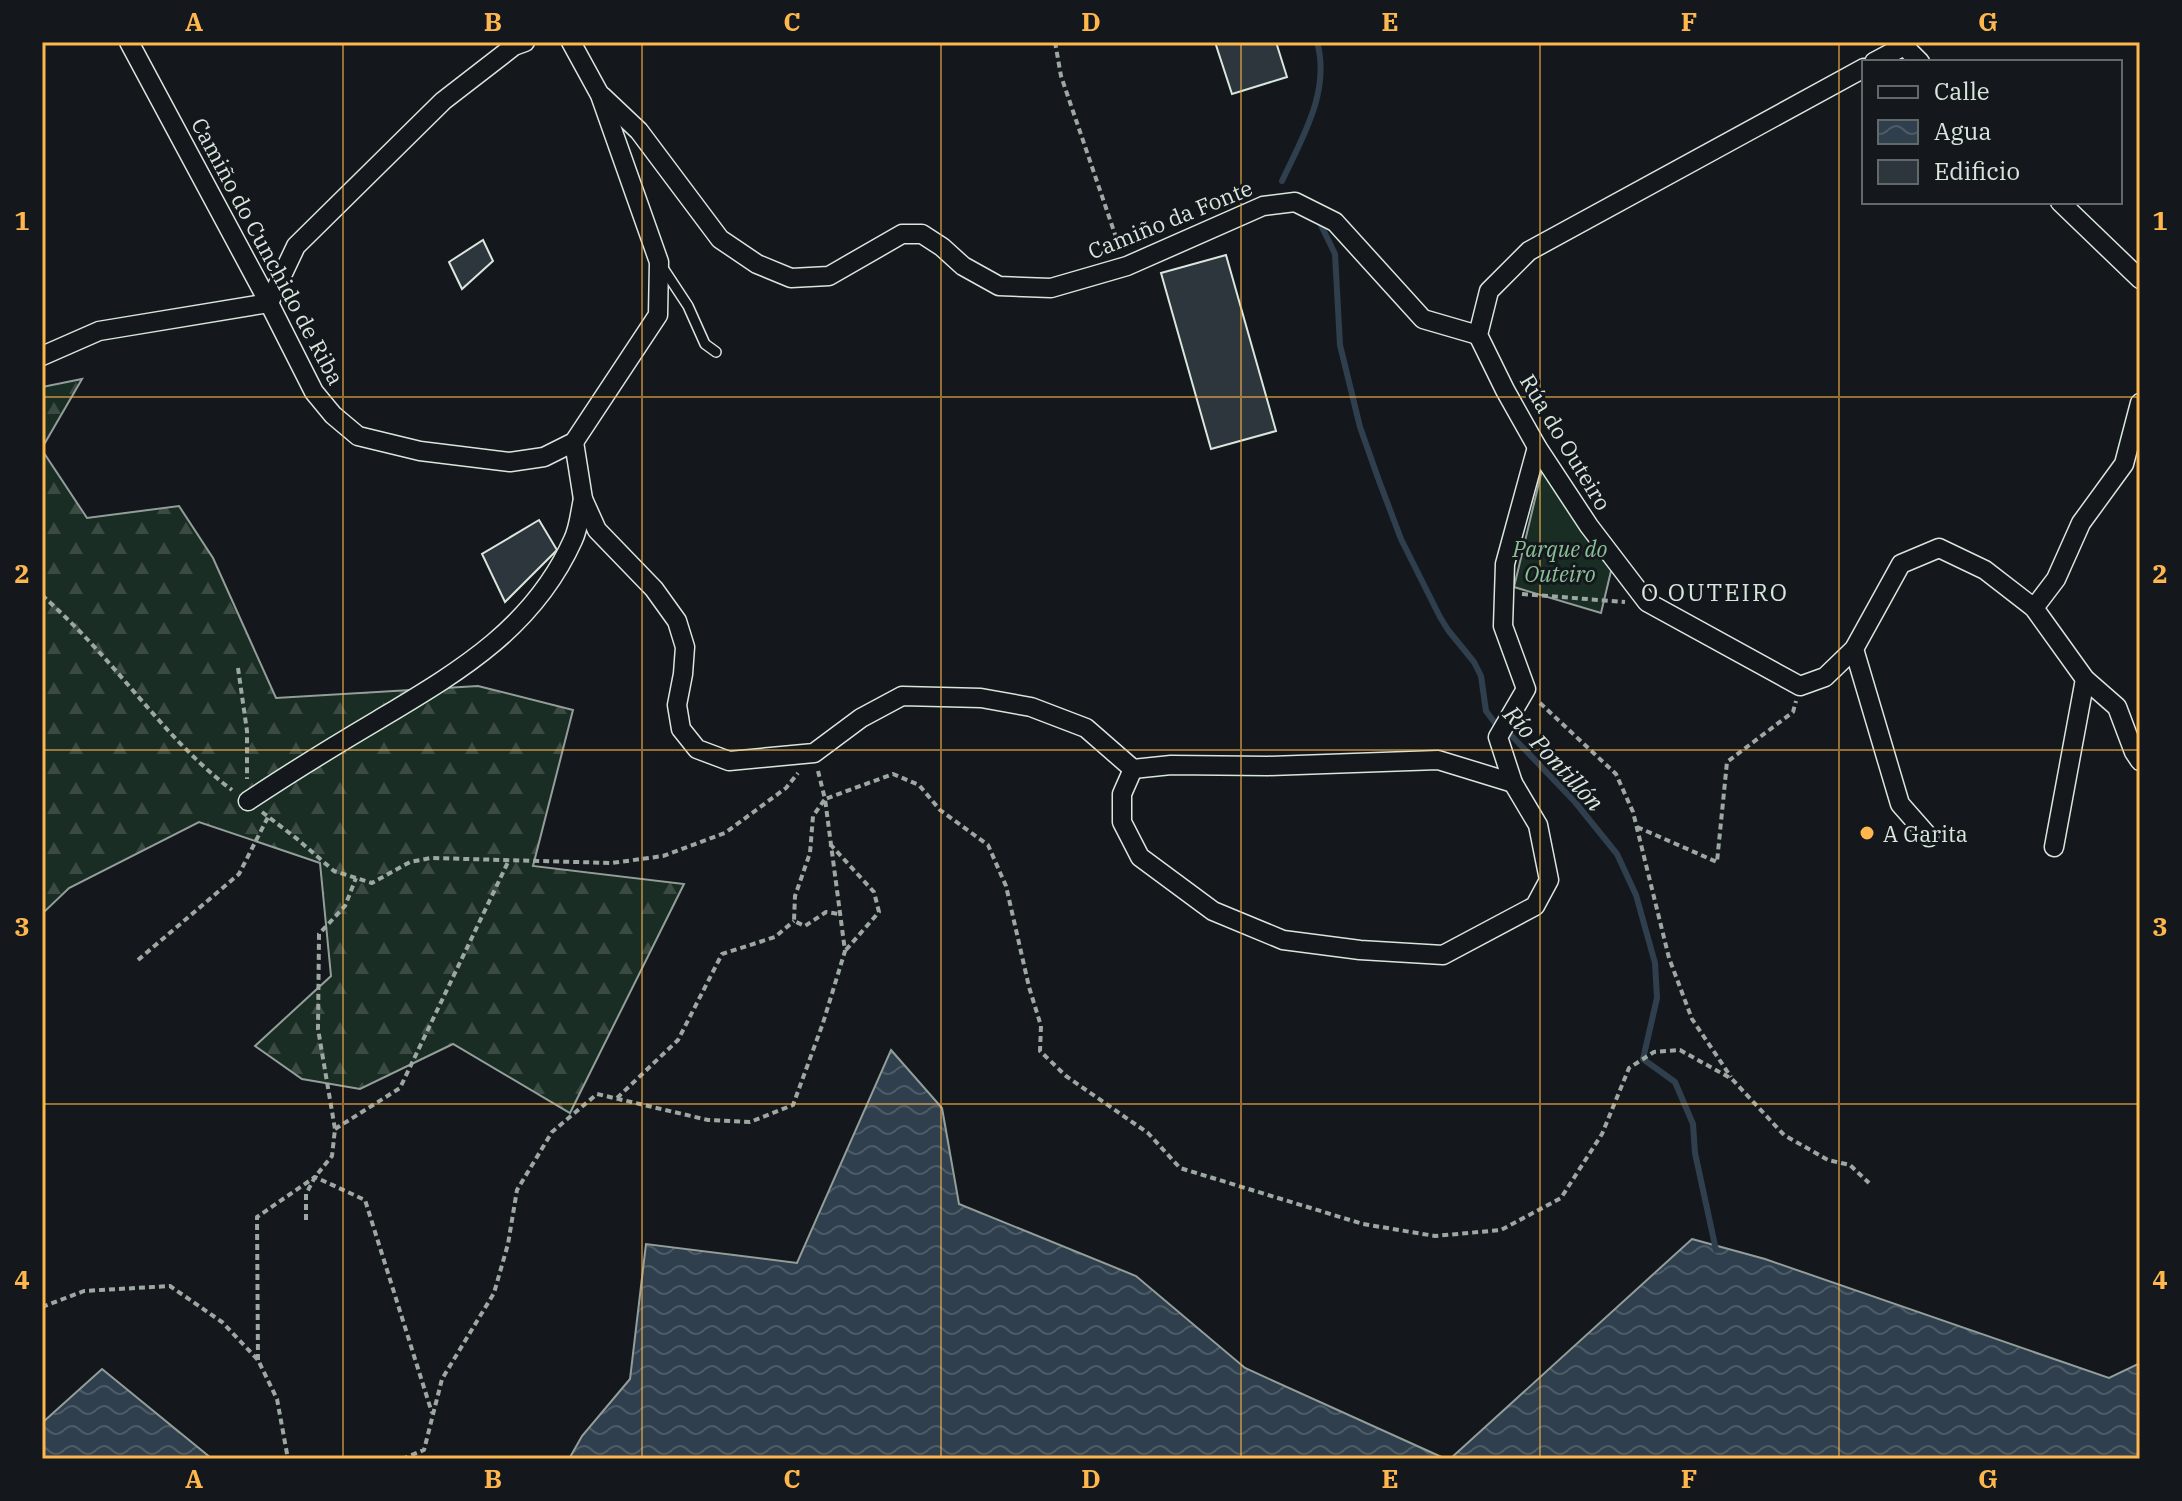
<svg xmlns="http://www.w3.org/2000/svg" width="2182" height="1501" font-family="'IBM Plex Serif',serif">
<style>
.forest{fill:url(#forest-firs);stroke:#939e99;stroke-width:2}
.park{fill:#1a2d24;stroke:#939e99;stroke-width:2}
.water{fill:url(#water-waves);stroke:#939e99;stroke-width:2}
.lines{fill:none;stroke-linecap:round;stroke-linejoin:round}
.stream{stroke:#2f3f4d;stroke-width:6}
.building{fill:#2c363c;stroke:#d8e6dc;stroke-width:2}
.service-casing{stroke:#d8e6dc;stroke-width:12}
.minor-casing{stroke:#d8e6dc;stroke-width:21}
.path{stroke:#9da8a2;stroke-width:4;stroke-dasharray:6 4;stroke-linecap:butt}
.service{stroke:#14181c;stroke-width:9}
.minor{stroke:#14181c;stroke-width:18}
.grid{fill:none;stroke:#ffb74d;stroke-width:2;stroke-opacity:0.55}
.poi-dot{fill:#ffb74d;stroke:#14181c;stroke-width:3}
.labels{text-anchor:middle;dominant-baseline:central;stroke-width:6;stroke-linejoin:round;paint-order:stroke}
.street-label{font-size:22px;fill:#d8e6dc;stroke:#14181c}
.park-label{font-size:22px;font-style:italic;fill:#8ac095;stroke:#14181c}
.poi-label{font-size:22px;fill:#d8e6dc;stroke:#14181c;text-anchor:start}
.neighbourhood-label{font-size:24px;letter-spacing:2px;fill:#d8e6dc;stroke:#14181c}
.water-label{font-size:24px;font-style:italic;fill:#d8e6dc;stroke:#14181c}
.neatline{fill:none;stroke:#ffb74d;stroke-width:3}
.grid-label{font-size:26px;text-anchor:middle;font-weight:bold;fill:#ffb74d}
</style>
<defs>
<pattern id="forest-firs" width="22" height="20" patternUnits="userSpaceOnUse" patternTransform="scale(2)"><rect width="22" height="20" fill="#1a2d24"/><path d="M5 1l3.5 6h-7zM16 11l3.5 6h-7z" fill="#3b4b43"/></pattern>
<pattern id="water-waves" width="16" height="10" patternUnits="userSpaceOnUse" patternTransform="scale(2)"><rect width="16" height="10" fill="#2f3f4d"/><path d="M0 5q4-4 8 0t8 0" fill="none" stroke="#4c5b66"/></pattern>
</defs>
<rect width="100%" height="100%" fill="#14181c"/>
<g class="forest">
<path d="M 82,379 L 42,448 L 42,387 Z"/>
<path d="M 42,450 L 87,518 L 179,506 L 213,558 L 276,698 L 478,686 L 573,710 L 533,866 L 684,884 L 570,1113 L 453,1044 L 360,1089 L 302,1079 L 255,1046 L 331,976 L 320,863 L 199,822 L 69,888 L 42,914 Z"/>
</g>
<path class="park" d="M 1542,470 L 1612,567 L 1601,613 L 1514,587 Z"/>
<g class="water">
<path d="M 891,1050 L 942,1108 L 959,1204 L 1136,1276 L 1245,1368 L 1446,1459 L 569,1459 L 582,1436 L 630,1379 L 646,1244 L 797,1263 Z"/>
<path d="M 1692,1239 L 1765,1259 L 2109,1378 L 2140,1363 L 2140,1459 L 1450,1459 Z"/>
<path d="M 102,1369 L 211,1458 L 211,1459 L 42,1459 L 42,1423 Z"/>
</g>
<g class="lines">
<g class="stream">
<path d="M 1282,181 C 1302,138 1331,91 1317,42"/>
<path d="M 1319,221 L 1335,254 L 1340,345 L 1360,427 L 1378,478 L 1401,539 L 1440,617 L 1448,630 L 1474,662 L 1481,676 L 1486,711 L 1498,727 L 1510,734 L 1575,802 L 1617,854 L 1636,895 L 1655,963 L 1657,998 L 1643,1059 L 1675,1082 L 1693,1124 L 1695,1153 L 1716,1250"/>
</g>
</g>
<g class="building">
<path d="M 1215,42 L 1276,42 L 1287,77 L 1232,94 Z"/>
<path d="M 483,240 L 493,261 L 462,289 L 449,262 Z"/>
<path d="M 1226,255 L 1276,431 L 1211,449 L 1161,273 Z"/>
<path d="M 539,520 L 557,550 L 505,602 L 482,554 Z"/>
</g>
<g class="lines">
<defs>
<path id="service" d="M 663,268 L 688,306 L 705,344 L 716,352"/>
<g id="minor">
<path d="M 129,42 L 269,303 L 314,392 L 333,415 L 358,436 L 420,451 L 510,462 L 544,457 L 574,442 L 658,315 L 659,262 L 600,95 L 571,42"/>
<path d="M 1908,42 L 1904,46 L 1920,62"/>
<path d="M 1874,62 L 1904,46"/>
<path d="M 1864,68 L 1529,251 L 1489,291 L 1478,335 L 1505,390 L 1537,447 L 1589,526 L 1647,602 L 1800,686 L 1825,677 L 1854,649 L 1901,564 L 1939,548 L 1985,570 L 2034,608 L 2085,679 L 2117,707 L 2134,752 L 2140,761"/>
<path d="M 602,96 L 639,131 L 720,239 L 757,264 L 791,278 L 829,276 L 902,234 L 922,234 L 942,247 L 963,266 L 999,286 L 1051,288 L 1127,266 L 1263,206 L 1295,202 L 1335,222 L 1423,319 L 1478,335"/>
<path d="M 2060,202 L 2140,279"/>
<path d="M 269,303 L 296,246 L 443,101 L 514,46 L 525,42"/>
<path d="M 42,356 L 99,331 L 269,303"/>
<path d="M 574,442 L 583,499 L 597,530 L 654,589 L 677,621 L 685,647 L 683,674 L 677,705 L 681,729 L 697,749 L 729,761 L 814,753 L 861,718 L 902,696 L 981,698 L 1031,707 L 1086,728 L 1133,769"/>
<path d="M 2034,608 L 2056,579 L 2081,523 L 2124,464 L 2140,403"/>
<path d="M 1854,649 L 1900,804 L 1929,837"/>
<path d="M 1133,769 L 1122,794 L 1122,822 L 1140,857 L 1213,911 L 1283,940 L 1360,950 L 1443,955 L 1535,906 L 1549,880 L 1538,825 L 1513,783 L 1498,737 L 1526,689 L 1503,626 L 1505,564 L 1537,447"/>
<path d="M 1133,769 L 1171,765 L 1268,766 L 1438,760 L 1513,783"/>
<path d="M 248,801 C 290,773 334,746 378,720 C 458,672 533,629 573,540 C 579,528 580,512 583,499"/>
<path d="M 2054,847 L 2085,679"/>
</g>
</defs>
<use href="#service" class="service-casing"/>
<use href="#minor" class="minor-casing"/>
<g class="path">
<path d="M 1055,42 L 1061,76 L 1120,249"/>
<path d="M 1522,594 L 1625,602"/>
<path d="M 42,595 C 57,609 72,623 86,638 C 135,689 175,747 232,790"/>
<path d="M 238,668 L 247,731 L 247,779"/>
<path d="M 1540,703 L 1616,774 L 1633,812 L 1669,958 L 1692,1019 L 1731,1077"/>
<path d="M 818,771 L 825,799 L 813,816 L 810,853 L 795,896 L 794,921 L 805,926 L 826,912 L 839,914"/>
<path d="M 262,812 L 296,838 L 334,871 L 372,883 L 410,862 L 431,858 L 612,863 L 663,856 L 725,833 L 786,788 L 798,773"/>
<path d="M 1637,827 L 1717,862 L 1727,762 L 1793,712 L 1796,701"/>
<path d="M 830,844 L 874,892 L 879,912 L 845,951"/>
<path d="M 138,960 L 239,874 L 268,817"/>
<path d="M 617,1098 L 678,1040 L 722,954 L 775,937 L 794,921"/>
<path d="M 335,1129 L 400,1088 L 509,860"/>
<path d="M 306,1220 L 306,1194 L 315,1177 L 332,1156 L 335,1129 L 318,1029 L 319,934 L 345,906 L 356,878"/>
<path d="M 42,1307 L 84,1291 L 170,1286 L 222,1322 L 258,1360 L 277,1399 L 288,1459"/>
<path d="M 258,1360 L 257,1217 L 315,1177 L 365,1200 L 432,1413"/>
<path d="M 402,1459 L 424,1450 L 442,1379 L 494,1293 L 508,1244 L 517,1190 L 552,1132 L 597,1094 L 708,1120 L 750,1122 L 793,1105 L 823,1023 L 845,951 L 825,799 L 893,774 L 919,785 L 940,810 L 988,845 L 1006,886 L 1029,987 L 1041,1026 L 1040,1051 L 1066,1076 L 1148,1133 L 1180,1168 L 1363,1224 L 1435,1236 L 1501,1230 L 1561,1198 L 1602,1134 L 1629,1068 L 1654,1052 L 1680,1050 L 1732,1079 L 1784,1135 L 1828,1160 L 1850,1165 L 1869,1183"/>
</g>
<use href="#service" class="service"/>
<use href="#minor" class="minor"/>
</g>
<path class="grid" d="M 343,42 L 343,1459M 642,42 L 642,1459M 941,42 L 941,1459M 1241,42 L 1241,1459M 1540,42 L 1540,1459M 1839,42 L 1839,1459M 42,397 L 2140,397M 42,750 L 2140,750M 42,1104 L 2140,1104"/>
<circle class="poi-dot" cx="1867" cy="833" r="8"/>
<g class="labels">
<g class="street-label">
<text transform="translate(1170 219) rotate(-22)">Camiño da Fonte</text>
<text transform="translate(268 251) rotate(62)">Camiño do Cunchido de Riba</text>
<text transform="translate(1566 442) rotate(59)">Rúa do Outeiro</text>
</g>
<g class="park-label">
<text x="1560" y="548">Parque do<tspan x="1560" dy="25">Outeiro</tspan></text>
</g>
<g class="poi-label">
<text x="1883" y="833">A Garita</text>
</g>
<g class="neighbourhood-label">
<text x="1715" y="592">O OUTEIRO</text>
</g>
<g class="water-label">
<text transform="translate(1554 758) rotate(47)">Río Pontillón</text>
</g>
</g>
<rect width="2182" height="1501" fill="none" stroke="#14181c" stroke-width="88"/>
<rect x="1862" y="60" width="260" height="144" fill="#14181c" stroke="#626a69" stroke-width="2"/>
<rect x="1878" y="86" width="40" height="12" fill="#14181c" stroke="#626a69" stroke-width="2"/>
<text x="1934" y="100" font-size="24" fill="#d8e6dc">Calle</text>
<rect x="1878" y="120" width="40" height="24" fill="url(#water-waves)" stroke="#626a69" stroke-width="2"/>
<text x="1934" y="140" font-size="24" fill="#d8e6dc">Agua</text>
<rect x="1878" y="160" width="40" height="24" fill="#2c363c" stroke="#626a69" stroke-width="2"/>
<text x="1934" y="180" font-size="24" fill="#d8e6dc">Edificio</text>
<rect x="44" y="44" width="2094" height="1413" class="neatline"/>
<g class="grid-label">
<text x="194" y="31">A</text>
<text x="493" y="31">B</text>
<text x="792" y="31">C</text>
<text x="1091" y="31">D</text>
<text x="1390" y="31">E</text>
<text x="1689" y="31">F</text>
<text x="1988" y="31">G</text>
<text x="22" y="230">1</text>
<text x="2160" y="230">1</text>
<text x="22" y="583">2</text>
<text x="2160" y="583">2</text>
<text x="22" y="936">3</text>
<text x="2160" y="936">3</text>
<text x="22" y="1289">4</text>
<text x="2160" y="1289">4</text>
<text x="194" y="1488">A</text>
<text x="493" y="1488">B</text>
<text x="792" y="1488">C</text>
<text x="1091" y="1488">D</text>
<text x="1390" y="1488">E</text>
<text x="1689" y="1488">F</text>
<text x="1988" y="1488">G</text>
</g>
</svg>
